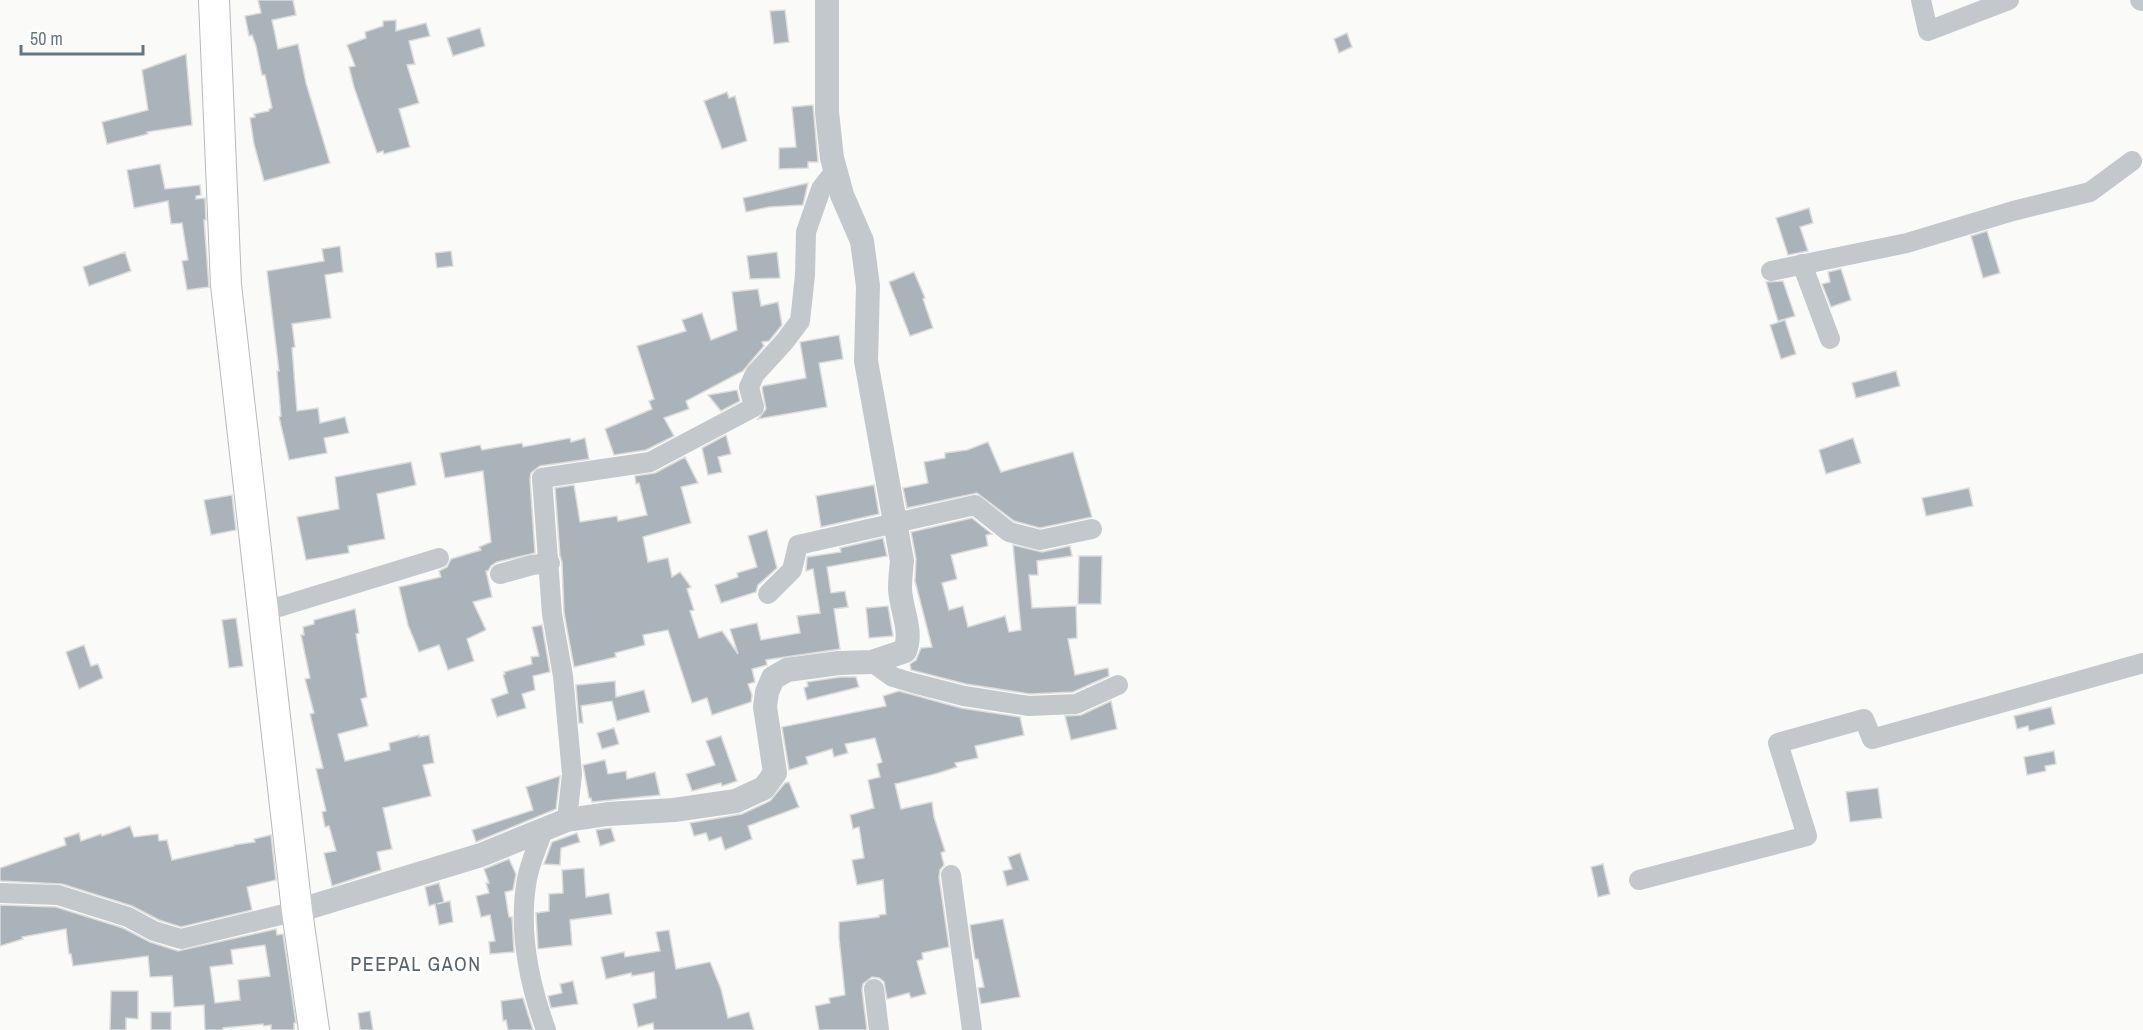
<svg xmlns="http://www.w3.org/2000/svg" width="2143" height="1030" font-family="'Archivo Narrow',sans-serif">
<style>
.building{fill:#aab3b9;stroke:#dcdcda;stroke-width:1.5;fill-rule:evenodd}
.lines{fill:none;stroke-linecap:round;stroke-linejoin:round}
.primary-casing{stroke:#b5babe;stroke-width:32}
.minor{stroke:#c3c8cc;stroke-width:20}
.tertiary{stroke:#c3c8cc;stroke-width:24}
.primary{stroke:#fff;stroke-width:30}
.labels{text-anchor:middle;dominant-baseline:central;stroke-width:6;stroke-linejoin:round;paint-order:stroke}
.quarter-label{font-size:20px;letter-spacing:1.5px;fill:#57646e;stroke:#fff}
</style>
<rect width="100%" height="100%" fill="#fafaf8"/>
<g class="building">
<path d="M 258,0 L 293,0 L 296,15 L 272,20 L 278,49 L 298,44 L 306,83 L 330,163 L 264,181 L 254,144 L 250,118 L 255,117 L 254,114 L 269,111 L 269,109 L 272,108 L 265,75 L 262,75 L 256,46 L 252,35 L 249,36 L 245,16 L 261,13 Z"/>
<path d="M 785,10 L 789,42 L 774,44 L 770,11 Z"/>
<path d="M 396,20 L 396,31 L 426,23 L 430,36 L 409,41 L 415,64 L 407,65 L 419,103 L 399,109 L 410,147 L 384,154 L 383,151 L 377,153 L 354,87 L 349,67 L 355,66 L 347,45 L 366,38 L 365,32 L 383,26 L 383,21 Z"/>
<path d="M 480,28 L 485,46 L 453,56 L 447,38 Z"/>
<path d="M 1347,33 L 1352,47 L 1339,53 L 1334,39 Z"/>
<path d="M 186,54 L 192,125 L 147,132 L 148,134 L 107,144 L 102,122 L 148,110 L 142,70 Z"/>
<path d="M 727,92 L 729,98 L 735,96 L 747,141 L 722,149 L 704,101 Z"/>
<path d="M 813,105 L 818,162 L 808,162 L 808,168 L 779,169 L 779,148 L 796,147 L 792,107 Z"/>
<path d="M 160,164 L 165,189 L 200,185 L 201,195 L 196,196 L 196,199 L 205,198 L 206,220 L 204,220 L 209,287 L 187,290 L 182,261 L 188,260 L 182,223 L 171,224 L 168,201 L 134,208 L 127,170 Z"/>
<path d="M 808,183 L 803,205 L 769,207 L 746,212 L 743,198 Z"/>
<path d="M 1809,208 L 1813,223 L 1800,227 L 1808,251 L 1788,255 L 1776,218 Z"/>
<path d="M 1987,231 L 2000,273 L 1983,278 L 1971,236 Z"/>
<path d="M 340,246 L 343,272 L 325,275 L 331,318 L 292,324 L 295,347 L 292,348 L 297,411 L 318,408 L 320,423 L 345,417 L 349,433 L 324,438 L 327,453 L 289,460 L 279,417 L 281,416 L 277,371 L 279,371 L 267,271 L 324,261 L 322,249 Z"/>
<path d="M 451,251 L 453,266 L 437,268 L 435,253 Z"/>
<path d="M 125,252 L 131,271 L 89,286 L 83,267 Z"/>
<path d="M 777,252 L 780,278 L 750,279 L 747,256 Z"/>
<path d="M 1841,269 L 1851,300 L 1831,307 L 1822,284 L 1830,282 L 1828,272 Z"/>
<path d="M 914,272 L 925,298 L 923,299 L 933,328 L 910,336 L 889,282 Z"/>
<path d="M 1783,281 L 1795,316 L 1778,321 L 1766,282 Z"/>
<path d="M 758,289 L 761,306 L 778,302 L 782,325 L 769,341 L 762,342 L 764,346 L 743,371 L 686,401 L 689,409 L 664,418 L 674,436 L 646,450 L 614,455 L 605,429 L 652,409 L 649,401 L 654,399 L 637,346 L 686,331 L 682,320 L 702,313 L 711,340 L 737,330 L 732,292 Z"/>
<path d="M 1785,320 L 1796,354 L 1781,359 L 1770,325 Z"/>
<path d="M 839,335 L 843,359 L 819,363 L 827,407 L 758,419 L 766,409 L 762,388 L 763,386 L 806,378 L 800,342 Z"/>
<path d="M 1896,371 L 1900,386 L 1856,398 L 1852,383 Z"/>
<path d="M 737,390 L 740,401 L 721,411 L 708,395 Z"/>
<path d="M 726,435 L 731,454 L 718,457 L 722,472 L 708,475 L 702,448 Z"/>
<path d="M 570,438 L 571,442 L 585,438 L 589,459 L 540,466 L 531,473 L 530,479 L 535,553 L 497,562 L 491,566 L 488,571 L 486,571 L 492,597 L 473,602 L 486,630 L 467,639 L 474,661 L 448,670 L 439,645 L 419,652 L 408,625 L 399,587 L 441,577 L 439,571 L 447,567 L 451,559 L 481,550 L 479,547 L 491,542 L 483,471 L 445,478 L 440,453 L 480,445 L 482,450 L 522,443 L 523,447 Z"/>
<path d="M 1853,438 L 1861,463 L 1826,474 L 1819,450 Z"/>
<path d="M 988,442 L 1001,472 L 1073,452 L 1092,517 L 1040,528 L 1014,521 L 977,493 L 907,508 L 903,488 L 928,483 L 924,462 L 945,458 L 945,453 L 967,450 Z"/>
<path d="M 685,457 L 698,483 L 681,487 L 691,523 L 643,537 L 648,562 L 668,558 L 672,577 L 680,572 L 691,587 L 687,589 L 694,610 L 690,611 L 699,638 L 722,631 L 738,654 L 730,629 L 757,623 L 761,640 L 800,633 L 797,616 L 820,613 L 813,569 L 806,571 L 807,557 L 841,552 L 840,548 L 883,538 L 887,556 L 827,567 L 831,593 L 845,591 L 848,607 L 834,609 L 840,649 L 766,660 L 767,665 L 752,669 L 755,682 L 748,684 L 752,695 L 751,702 L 712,715 L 707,698 L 692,703 L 668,630 L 643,635 L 645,645 L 615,653 L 616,657 L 574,667 L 564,613 L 562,562 L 560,556 L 555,488 L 574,485 L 580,522 L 617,516 L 618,521 L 647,515 L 639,483 L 636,484 L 635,476 L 655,473 Z"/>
<path d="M 411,462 L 416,485 L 377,494 L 385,539 L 348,546 L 349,553 L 306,560 L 297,517 L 339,509 L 335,477 Z"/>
<path d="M 874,485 L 879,514 L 821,527 L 816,496 Z"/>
<path d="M 1969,488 L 1973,506 L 1926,516 L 1922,498 Z"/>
<path d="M 232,495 L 236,530 L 211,535 L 204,500 Z"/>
<path d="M 972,518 L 992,534 L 986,535 L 988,546 L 951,555 L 957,579 L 942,583 L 949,610 L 963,606 L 968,627 L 1005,616 L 1009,632 L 1021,630 L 1013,545 L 1042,552 L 1070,546 L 1072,556 L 1037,561 L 1038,575 L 1029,575 L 1032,608 L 1076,606 L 1077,638 L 1068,639 L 1075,675 L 1108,668 L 1109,676 L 1073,692 L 1030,694 L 966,684 L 911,670 L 910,664 L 916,660 L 921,648 L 932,647 L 915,581 L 916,559 L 911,532 Z"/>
<path d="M 767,530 L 777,568 L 758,585 L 756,592 L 721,603 L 715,585 L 738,577 L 737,573 L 757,567 L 748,536 Z"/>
<path d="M 1079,556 L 1102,556 L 1101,604 L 1078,604 Z"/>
<path d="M 888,606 L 893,636 L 869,638 L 866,608 Z"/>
<path d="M 355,609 L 359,633 L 356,634 L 367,697 L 361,699 L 368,726 L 338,734 L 345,761 L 390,750 L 389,743 L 419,735 L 419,737 L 429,735 L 434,763 L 423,765 L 431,796 L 383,808 L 392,849 L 377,852 L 381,870 L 332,886 L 324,853 L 336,851 L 329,826 L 325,827 L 322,812 L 326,811 L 316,769 L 323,768 L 310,714 L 314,713 L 305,679 L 310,678 L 301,635 L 304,635 L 303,627 L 314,624 L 314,620 Z"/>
<path d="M 236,618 L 243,666 L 229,668 L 222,620 Z"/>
<path d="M 542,625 L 550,672 L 533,676 L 535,690 L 522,694 L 526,708 L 497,717 L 491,699 L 508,693 L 503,675 L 505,674 L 504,672 L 532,664 L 531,657 L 539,656 L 532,627 Z"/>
<path d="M 84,645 L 91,666 L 98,664 L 103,678 L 79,689 L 66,652 Z"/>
<path d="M 840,677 L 856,677 L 859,687 L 807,700 L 804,688 L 808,686 L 807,682 Z"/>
<path d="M 615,681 L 616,697 L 644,690 L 650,712 L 617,721 L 612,701 L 581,706 L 583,723 L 579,723 L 576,685 Z"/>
<path d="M 899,691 L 961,708 L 1020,717 L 1024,735 L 975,746 L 978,758 L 955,763 L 957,767 L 935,774 L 895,784 L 901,809 L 932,802 L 934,817 L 945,851 L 941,853 L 944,865 L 940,870 L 939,877 L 949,947 L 922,953 L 923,959 L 917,961 L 926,994 L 911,998 L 909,993 L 887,999 L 884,982 L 879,978 L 872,977 L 863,984 L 862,990 L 867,1030 L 819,1030 L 815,1006 L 830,1003 L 829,998 L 845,995 L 839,938 L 839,922 L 879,917 L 879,915 L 886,914 L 883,880 L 857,885 L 852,860 L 864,858 L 859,827 L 853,829 L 850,815 L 874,808 L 868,780 L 880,777 L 877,764 L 882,762 L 875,738 L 845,744 L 848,753 L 834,757 L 832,749 L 806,757 L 808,764 L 789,770 L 782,727 L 886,706 L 883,696 Z"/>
<path d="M 1111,701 L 1117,729 L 1071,740 L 1065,716 L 1081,715 Z"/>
<path d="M 2051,707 L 2055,724 L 2029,731 L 2028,726 L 2017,729 L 2014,716 Z"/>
<path d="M 614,728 L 619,744 L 602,749 L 597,733 Z"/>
<path d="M 721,736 L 737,781 L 722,786 L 721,783 L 692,791 L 686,774 L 715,765 L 706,741 Z"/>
<path d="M 2054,751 L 2056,764 L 2045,766 L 2046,771 L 2027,775 L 2024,757 Z"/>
<path d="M 605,760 L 608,774 L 626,771 L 627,779 L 655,772 L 660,795 L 592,802 L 591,798 L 589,798 L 583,765 Z"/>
<path d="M 560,776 L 556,809 L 476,842 L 472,830 L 533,810 L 526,787 Z"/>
<path d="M 789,782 L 799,807 L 748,826 L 752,839 L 725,850 L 721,837 L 709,841 L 706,833 L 694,836 L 690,823 L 742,814 L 770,801 L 785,783 Z"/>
<path d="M 1878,788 L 1882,818 L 1850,822 L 1846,792 Z"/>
<path d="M 130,826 L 134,837 L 158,834 L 159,841 L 167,840 L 172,860 L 234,846 L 234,845 L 255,842 L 254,839 L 271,835 L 276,880 L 247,887 L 252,910 L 181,927 L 159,920 L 132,906 L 62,884 L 0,881 L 0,868 L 66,845 L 64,838 L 79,833 L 81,841 L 101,834 L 102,836 Z"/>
<path d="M 611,828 L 615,841 L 600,846 L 596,830 Z"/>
<path d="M 577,833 L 580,842 L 561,848 L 560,865 L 544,864 L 552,842 Z"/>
<path d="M 1020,853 L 1029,880 L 1007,886 L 1003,871 L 1012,869 L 1008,857 Z"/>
<path d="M 509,859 L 516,874 L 513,890 L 505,892 L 509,917 L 512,917 L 514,952 L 490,954 L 489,942 L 495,941 L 490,915 L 481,917 L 476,896 L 489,893 L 486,883 L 489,883 L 484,869 Z"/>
<path d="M 1603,864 L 1610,894 L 1598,897 L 1591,867 Z"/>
<path d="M 584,868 L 586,897 L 609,893 L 612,914 L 570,920 L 572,945 L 538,949 L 536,913 L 549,911 L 549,894 L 563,893 L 562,870 Z"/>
<path d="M 439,883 L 444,902 L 437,904 L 450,901 L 453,922 L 439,925 L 435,904 L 429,906 L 425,887 Z"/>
<path d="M 0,905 L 56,907 L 123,928 L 150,942 L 178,951 L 276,929 L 277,935 L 283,934 L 296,1023 L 294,1023 L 294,1030 L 271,1030 L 271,1025 L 264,1026 L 263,1024 L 223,1028 L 223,1030 L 205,1030 L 204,1005 L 174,1007 L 172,976 L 150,977 L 148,956 L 73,966 L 71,954 L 69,954 L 66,929 L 22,937 L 23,939 L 0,946 ZM 265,945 L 270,976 L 238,980 L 240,1000 L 215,1003 L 210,967 L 233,964 L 231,950 Z"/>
<path d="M 1003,919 L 1020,997 L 981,1004 L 978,988 L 984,987 L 978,959 L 975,959 L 970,925 Z"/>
<path d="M 669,930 L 676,969 L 710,962 L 721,989 L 728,1018 L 749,1012 L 754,1030 L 654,1030 L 653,1023 L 638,1027 L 633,1004 L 656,998 L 654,972 L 632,976 L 631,973 L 606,979 L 601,957 L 624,952 L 625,957 L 660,951 L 656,932 Z"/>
<path d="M 573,981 L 578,1004 L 551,1008 L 548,996 L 562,993 L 560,984 Z"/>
<path d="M 111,991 L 138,991 L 138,1019 L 126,1018 L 126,1030 L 110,1030 Z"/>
<path d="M 523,998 L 533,1030 L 508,1030 L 506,1020 L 503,1021 L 501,1001 Z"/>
<path d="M 370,1011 L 373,1030 L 360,1030 L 358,1013 Z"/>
<rect x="151" y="1012" width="20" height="18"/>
</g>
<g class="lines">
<defs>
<path id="primary" d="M 214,0 L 226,285 L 297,911 L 314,1030"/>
</defs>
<use href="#primary" class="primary-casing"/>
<g class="minor">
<path d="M 1921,0 L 1928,31 L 2009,0"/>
<path d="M 2140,0 L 2141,1"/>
<path d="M 1802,264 L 1830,339"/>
<path d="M 1771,271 L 1907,243 L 2013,211 L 2090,192 L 2132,161"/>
<path d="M 500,574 L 532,565 L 550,563"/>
<path d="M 768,594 L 792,570 L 798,545 L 975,505 L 1009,532 L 1040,540 L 1092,529"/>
<path d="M 279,607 L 439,558"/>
<path d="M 872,662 L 893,677 L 913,683 L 964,696 L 1029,706 L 1076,704 L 1118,685"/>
<path d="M 567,820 L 572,774 L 563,676 L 552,614 L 542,478 L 650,462 L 754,407 L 749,387 L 755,374 L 785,341 L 800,321 L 805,275 L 806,232 L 821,189 L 835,171"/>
<path d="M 543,830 C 538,846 530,862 527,879 C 518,929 529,983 546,1030"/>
<path d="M 951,875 L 972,1030"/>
<path d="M 1639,880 L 1807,836 L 1778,743 L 1864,719 L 1872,739 L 2143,663"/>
<path d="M 0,893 L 58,895 L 128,917 L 154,931 L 181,939 L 297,911"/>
<path d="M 874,989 L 879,1030"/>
</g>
<path class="tertiary" d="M 297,911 L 481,855 L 567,820 L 608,814 L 674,810 L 736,801 L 764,788 L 775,773 L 765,707 L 767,692 L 773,678 L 787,670 L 839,663 L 872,662 L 905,651 C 913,631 901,610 900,589 C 900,580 901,570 902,561 L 866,361 L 868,286 L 862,241 L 842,195 L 832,158 L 827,112 L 827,0"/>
<use href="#primary" class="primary"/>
</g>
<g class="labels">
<g class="quarter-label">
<text x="416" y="963">PEEPAL GAON</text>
</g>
</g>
<path d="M21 45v9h122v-9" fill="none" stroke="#657683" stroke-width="3"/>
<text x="30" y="45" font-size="18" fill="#657683" stroke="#ffffff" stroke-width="4.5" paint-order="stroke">50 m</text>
</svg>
